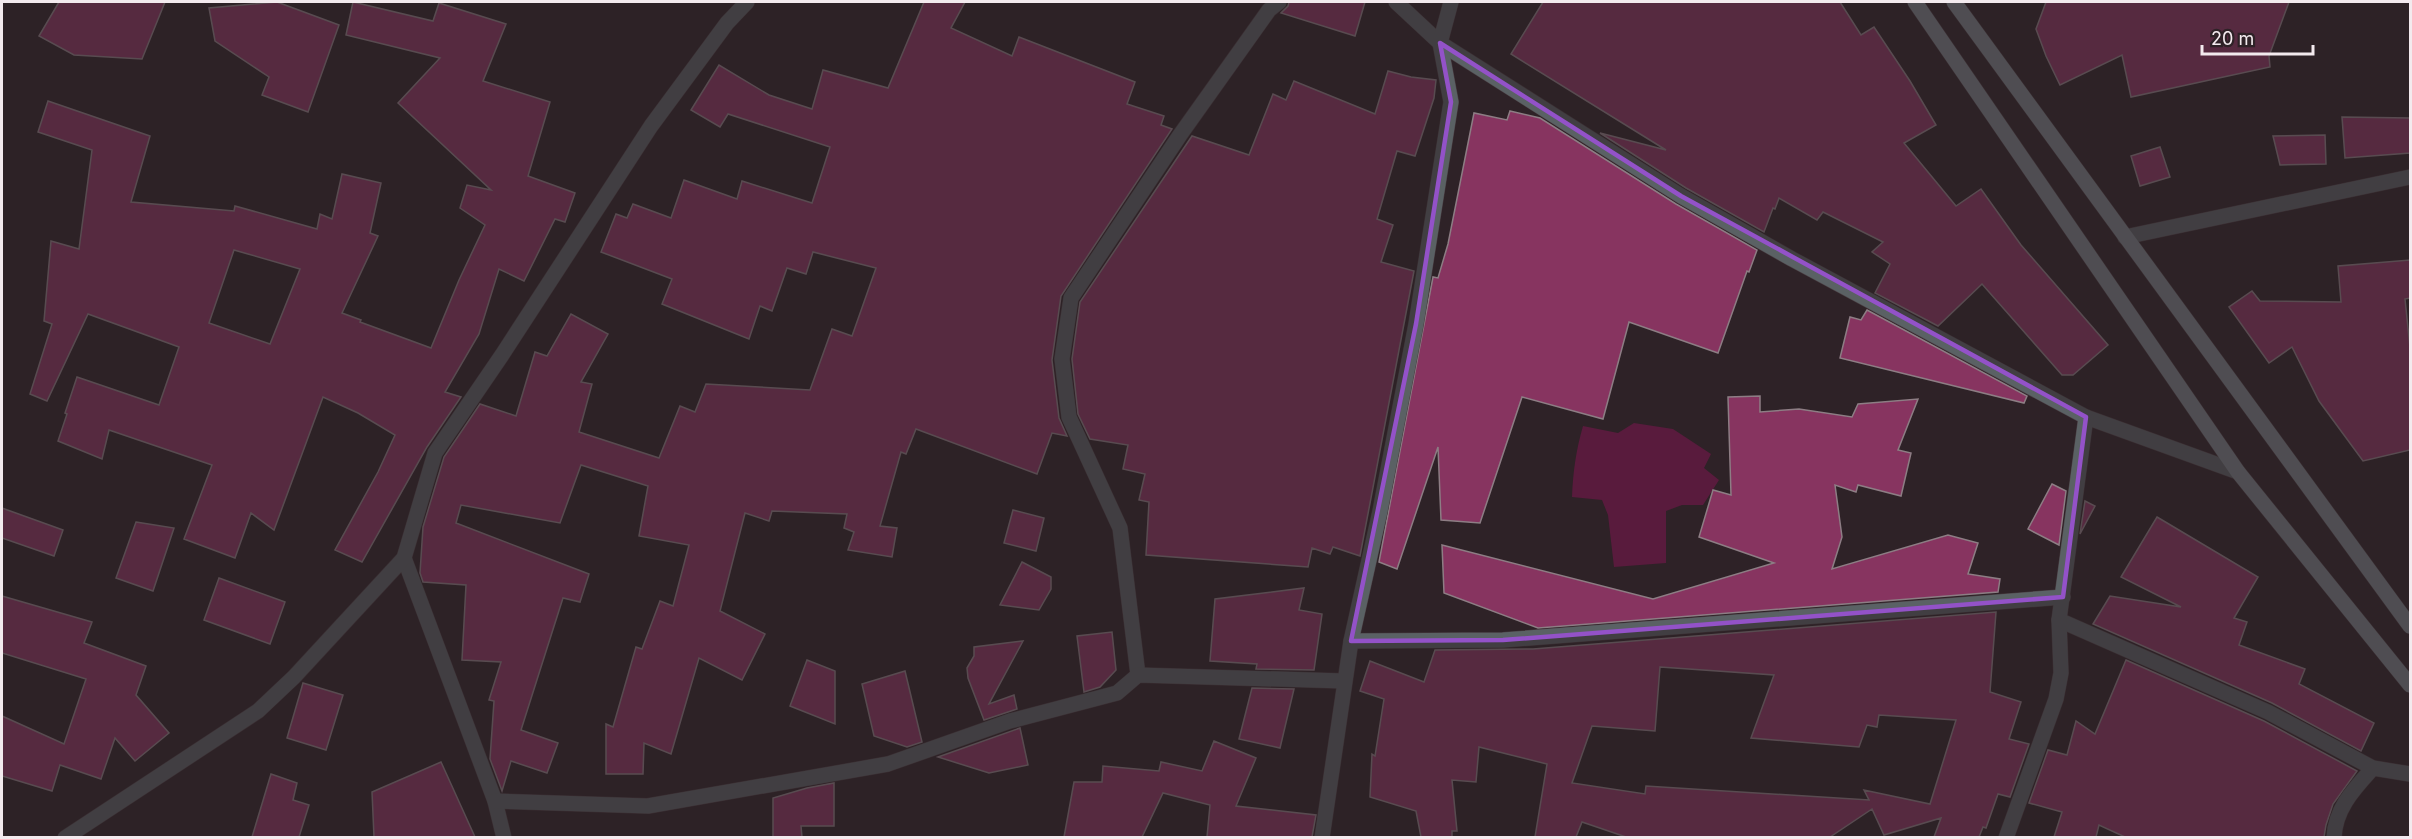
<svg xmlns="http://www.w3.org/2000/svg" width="2412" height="839" font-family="Inter,sans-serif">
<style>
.green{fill:#591b3d}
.building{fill:#873460;stroke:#8d7d84;stroke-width:1.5;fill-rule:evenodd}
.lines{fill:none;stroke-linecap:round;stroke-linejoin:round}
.street-casing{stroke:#4a3e43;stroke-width:16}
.secondary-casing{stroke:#4a3e43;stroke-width:16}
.street{stroke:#5a6164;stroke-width:15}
.secondary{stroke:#788287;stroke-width:15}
.marked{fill:none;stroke:#9352c8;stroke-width:4.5;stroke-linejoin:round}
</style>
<rect width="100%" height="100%" fill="#2e2227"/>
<path class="green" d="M 1634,423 L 1673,429 L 1711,454 L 1704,468 L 1719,480 L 1703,505 L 1682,505 L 1666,511 L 1666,563 L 1614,567 L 1608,515 L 1602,500 L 1572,497 C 1573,472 1576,450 1583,426 L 1618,433 Z"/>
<g class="building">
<path d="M 59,2 L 165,2 L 142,59 L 74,55 L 39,36 Z"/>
<path d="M 277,2 L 339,25 L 308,112 L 262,95 L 269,77 L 215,41 L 209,8 Z"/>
<path d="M 353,2 L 433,21 L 439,3 L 506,24 L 483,81 L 550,102 L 528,176 L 575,193 L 565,222 L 555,219 L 524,281 L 499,269 L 479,334 L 445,392 L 461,397 L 427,447 L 362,562 L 335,550 L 378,472 L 395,435 L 358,413 L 323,397 L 274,530 L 251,513 L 235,558 L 184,539 L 212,465 L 109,430 L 102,459 L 58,441 L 67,414 L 65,413 L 77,377 L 159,405 L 179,347 L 88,314 L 47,401 L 30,394 L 52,324 L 44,321 L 51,241 L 79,249 L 92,150 L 38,132 L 48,101 L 150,136 L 131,202 L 234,211 L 235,206 L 317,229 L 320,214 L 332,219 L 342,174 L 381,183 L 370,233 L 378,236 L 342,313 L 361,320 L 360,322 L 431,348 L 459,280 L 485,225 L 460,208 L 467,185 L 491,190 L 398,103 L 440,58 L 346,35 ZM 234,250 L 300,269 L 270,344 L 209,323 Z"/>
<path d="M 924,2 L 965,2 L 951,28 L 1012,56 L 1019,37 L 1135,82 L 1127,104 L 1164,116 L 1161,125 L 1172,129 L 1061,296 L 1052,360 L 1059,418 L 1067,436 L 1052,433 L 1037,474 L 916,429 L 906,454 L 901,452 L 880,526 L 897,528 L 892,557 L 848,550 L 854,532 L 844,528 L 847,514 L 772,511 L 769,521 L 745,513 L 720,611 L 765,634 L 742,680 L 699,658 L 671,754 L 644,743 L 643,774 L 606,774 L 606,724 L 613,727 L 636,647 L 642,649 L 660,601 L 673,606 L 689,545 L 639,536 L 648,486 L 581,465 L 560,523 L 461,505 L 456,523 L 589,574 L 580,602 L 563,598 L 521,730 L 558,743 L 547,773 L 511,761 L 502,791 L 490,759 L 494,701 L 489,700 L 501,662 L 462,660 L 466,585 L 423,582 L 420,573 L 423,527 L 444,457 L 480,404 L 516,416 L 535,352 L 547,356 L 571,314 L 608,334 L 581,382 L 592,384 L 579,432 L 659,458 L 680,406 L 695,412 L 706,384 L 810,390 L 832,329 L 852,336 L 876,268 L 813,252 L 806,274 L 787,268 L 772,311 L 760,306 L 749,339 L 662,304 L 672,279 L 601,252 L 616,214 L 627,218 L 633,204 L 671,218 L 684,180 L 737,199 L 742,181 L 812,203 L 830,147 L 728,114 L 720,127 L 691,110 L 719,65 L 769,95 L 812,109 L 823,70 L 888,88 Z"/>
<path d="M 1289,2 L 1365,2 L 1355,36 L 1281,13 L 1288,6 Z"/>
<path d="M 1543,2 L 1840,2 L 1861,35 L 1874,27 L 1910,81 L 1936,125 L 1904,143 L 1956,206 L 1981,189 L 2021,245 L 2108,345 L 2073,375 L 2062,375 L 1982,284 L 1938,326 L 1875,293 L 1890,264 L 1872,252 L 1883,242 L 1823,212 L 1817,220 L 1779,198 L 1775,209 L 1773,208 L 1764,232 L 1686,188 L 1600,133 L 1666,150 L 1511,54 Z"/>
<path d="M 2046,2 L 2289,2 L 2269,56 L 2270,67 L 2131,97 L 2122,55 L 2060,85 L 2046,56 L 2036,29 Z"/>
<path d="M 1388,71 L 1411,77 L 1436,80 L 1434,98 L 1415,156 L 1397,151 L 1377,219 L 1393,225 L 1381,262 L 1414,271 L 1360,556 L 1333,547 L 1330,554 L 1312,548 L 1308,567 L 1146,555 L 1149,502 L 1139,500 L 1145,474 L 1123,469 L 1128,445 L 1090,439 L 1078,414 L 1072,359 L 1080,302 L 1192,136 L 1249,155 L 1273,94 L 1286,100 L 1294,81 L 1375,114 Z"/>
<path d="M 1510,111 L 1540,118 L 1676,204 L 1757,250 L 1749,272 L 1747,271 L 1718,353 L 1629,322 L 1603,419 L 1522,397 L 1480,523 L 1441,520 L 1438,447 L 1397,569 L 1379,562 L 1433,277 L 1438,278 L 1448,244 L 1474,113 L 1507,120 Z"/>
<path d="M 2342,117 L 2410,118 L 2410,153 L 2345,158 Z"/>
<path d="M 2325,135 L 2326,164 L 2280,165 L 2273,136 Z"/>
<path d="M 2160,147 L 2170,177 L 2140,186 L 2131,156 Z"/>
<path d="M 2410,260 L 2410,298 L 2405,299 L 2410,347 L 2410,450 L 2363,461 L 2319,401 L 2292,347 L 2269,363 L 2229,307 L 2252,291 L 2260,301 L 2341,302 L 2338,266 Z"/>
<path d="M 1867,310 L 2027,396 L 2024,403 L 1840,358 L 1850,317 L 1861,320 Z"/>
<path d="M 1760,396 L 1760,412 L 1799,409 L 1852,417 L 1858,404 L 1918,399 L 1898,450 L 1911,453 L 1901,496 L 1858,485 L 1856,492 L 1835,485 L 1842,537 L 1832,569 L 1948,535 L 1978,543 L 1968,574 L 2000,579 L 1998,592 L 1538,628 L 1444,593 L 1442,545 L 1653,599 L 1774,563 L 1699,537 L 1713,490 L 1731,495 L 1728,397 Z"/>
<path d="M 2052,484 L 2066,491 L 2059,545 L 2028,529 Z"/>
<path d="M 2085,501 L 2095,506 L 2080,534 Z"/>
<path d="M 2,508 L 63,530 L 54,556 L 2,538 Z"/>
<path d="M 1013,510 L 1044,518 L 1036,551 L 1004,543 Z"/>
<path d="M 2157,517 L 2258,577 L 2234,618 L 2247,622 L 2239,645 L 2305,669 L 2299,684 L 2374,723 L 2361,751 L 2272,703 L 2093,624 L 2110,596 L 2181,607 L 2121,577 Z"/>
<path d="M 136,522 L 174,528 L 153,591 L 116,578 Z"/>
<path d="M 1022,562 L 1051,577 L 1051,589 L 1039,610 L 1000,605 Z"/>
<path d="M 219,578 L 285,602 L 270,644 L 204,620 Z"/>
<path d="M 1304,588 L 1299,610 L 1322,614 L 1314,670 L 1256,669 L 1257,664 L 1210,661 L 1215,599 Z"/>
<path d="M 2,596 L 92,622 L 84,643 L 146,666 L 136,695 L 169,733 L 135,761 L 115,738 L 101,779 L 60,765 L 52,791 L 2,776 L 2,716 L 64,744 L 86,679 L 2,653 Z"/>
<path d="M 1996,612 L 1990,692 L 2021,702 L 2009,739 L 2029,744 L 2010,797 L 1998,794 L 1986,828 L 1983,827 L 1979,837 L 1934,837 L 1941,818 L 1884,835 L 1872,809 L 1830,837 L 1626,837 L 1582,822 L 1576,837 L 1535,837 L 1547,764 L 1479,747 L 1476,782 L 1452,780 L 1457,831 L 1452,831 L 1452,837 L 1421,837 L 1416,811 L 1370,797 L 1372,754 L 1375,756 L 1384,699 L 1360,691 L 1370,661 L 1424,682 L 1435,650 L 1533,649 ZM 1660,667 L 1774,675 L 1751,738 L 1859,747 L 1867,725 L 1877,727 L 1879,715 L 1956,720 L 1930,804 L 1864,790 L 1869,800 L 1646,786 L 1645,794 L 1572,783 L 1592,726 L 1655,731 Z"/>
<path d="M 1112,632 L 1116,670 L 1100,687 L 1084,692 L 1077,636 Z"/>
<path d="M 1023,641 L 989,704 L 1014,695 L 1017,709 L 984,720 L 968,678 L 967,668 L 974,656 L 974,647 Z"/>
<path d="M 807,660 L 835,671 L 835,724 L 790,706 Z"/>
<path d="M 2126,660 L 2264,721 L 2357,771 L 2333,804 L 2326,825 L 2324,837 L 2125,837 L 2099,825 L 2096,837 L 2054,837 L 2062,812 L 2029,803 L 2048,750 L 2067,755 L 2076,721 L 2095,734 Z"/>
<path d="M 905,671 L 922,742 L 907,747 L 874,736 L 862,684 Z"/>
<path d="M 303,683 L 343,695 L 326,750 L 287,738 Z"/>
<path d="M 1252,688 L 1294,689 L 1280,748 L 1239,739 Z"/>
<path d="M 1020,728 L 1028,765 L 989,773 L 938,757 Z"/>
<path d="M 1214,741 L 1256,758 L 1236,806 L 1316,815 L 1312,837 L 1207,837 L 1210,805 L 1163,793 L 1142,837 L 1064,837 L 1074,782 L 1102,782 L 1103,766 L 1159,771 L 1161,762 L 1202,771 Z"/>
<path d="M 441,762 L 475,837 L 374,837 L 372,792 Z"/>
<path d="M 271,774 L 297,783 L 293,800 L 309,805 L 299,837 L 252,837 Z"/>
<path d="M 834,783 L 834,826 L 801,826 L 802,837 L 773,837 L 773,798 L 807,788 Z"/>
</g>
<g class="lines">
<defs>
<g id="street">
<path d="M 1396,2 L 1440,43 L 1681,196 L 1792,259 L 2086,417 L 2238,472"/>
<path d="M 2125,237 L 2410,177"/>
<path d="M 404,558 L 495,801 L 504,838"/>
<path d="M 2059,620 L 2268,712 L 2373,768 L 2410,774"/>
<path d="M 1351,641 L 1503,640 L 2063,597"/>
<path d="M 1138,675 L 1120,528 L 1069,417 L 1062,359 L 1071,298 L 1180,135 L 1269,10 L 1279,2"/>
<path d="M 495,801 L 648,806 L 888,764 L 1010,721 L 1117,693 L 1138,675 L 1344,681"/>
<path d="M 65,838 L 258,711 L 294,677 L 404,558 L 435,453 L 502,355 L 651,126 L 727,23 L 747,2"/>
<path d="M 1322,838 L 1351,641 L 1380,511 L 1416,324 L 1451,102 L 1440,43 L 1451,2"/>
<path d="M 2006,838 L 2056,699 L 2061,673 L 2059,620 L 2086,417"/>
<path d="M 2334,838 C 2335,808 2355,788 2373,768"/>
</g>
<g id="secondary">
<path d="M 1915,2 L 2238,472 L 2410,685"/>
<path d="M 1954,2 L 2410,626"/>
</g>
</defs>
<use href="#street" class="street-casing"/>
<use href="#secondary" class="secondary-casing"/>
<use href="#street" class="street"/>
<use href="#secondary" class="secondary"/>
</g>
<path d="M0 0H2412V839H0ZM 1440,43 L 1681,196 L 2086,417 L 2063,597 L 1503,640 L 1351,641 L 1416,324 L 1451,102 Z" fill="#2e2227" fill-opacity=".55" fill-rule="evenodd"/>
<path class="marked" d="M 1440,43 L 1681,196 L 2086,417 L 2063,597 L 1503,640 L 1351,641 L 1416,324 L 1451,102 Z"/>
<rect width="2412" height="839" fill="none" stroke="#f3eaee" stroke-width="6"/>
<path d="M2202 45v9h111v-9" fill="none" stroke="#f3eaee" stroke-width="3"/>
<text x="2211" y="45" font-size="18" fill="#f3eaee" stroke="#2e2227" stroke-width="4.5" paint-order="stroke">20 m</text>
</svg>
